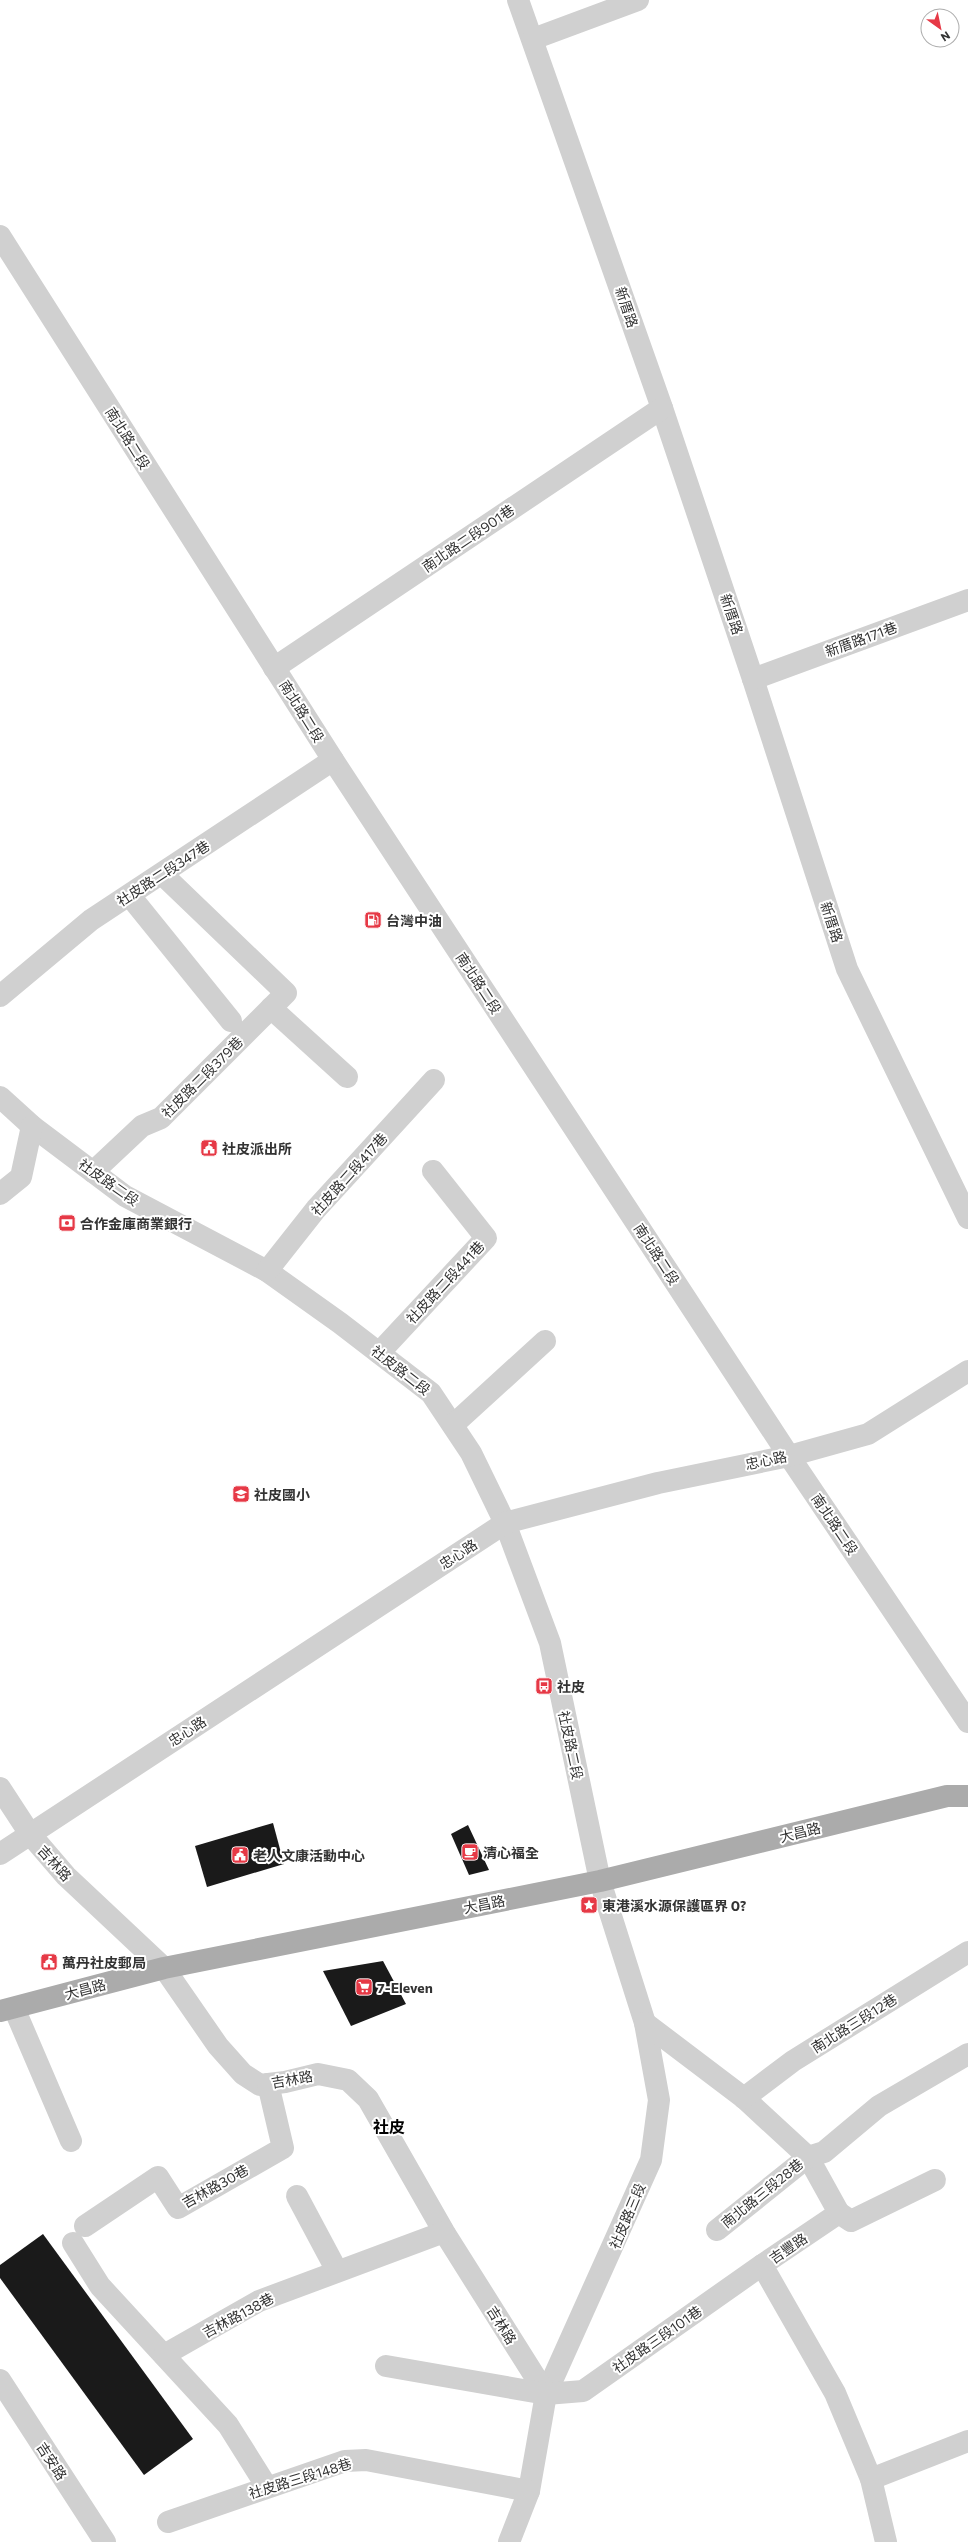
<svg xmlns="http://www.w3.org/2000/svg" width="968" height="2542" font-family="Commissioner,'Noto Sans TC',sans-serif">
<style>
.building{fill:#1a1a1a}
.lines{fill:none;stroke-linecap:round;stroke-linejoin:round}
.minor{stroke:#d0d0d0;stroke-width:22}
.major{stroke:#ababab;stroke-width:22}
.labels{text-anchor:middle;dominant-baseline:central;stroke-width:4;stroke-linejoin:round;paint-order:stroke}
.street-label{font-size:14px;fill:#333;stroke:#fff}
.poi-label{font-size:14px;font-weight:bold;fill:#333;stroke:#fff;text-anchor:start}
.quarter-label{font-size:16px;font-weight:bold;fill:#000;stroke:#fff}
</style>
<rect width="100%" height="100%" fill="#fff"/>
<g class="building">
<path d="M 273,1823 L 284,1864 L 207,1887 L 195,1846 Z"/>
<path d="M 468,1825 L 489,1870 L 469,1875 L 451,1834 Z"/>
<path d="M 383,1961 L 406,2004 L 351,2026 L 323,1971 Z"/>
<path d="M 43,2234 L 193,2439 L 144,2475 L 0,2278 L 0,2265 Z"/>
</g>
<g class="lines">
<g class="minor">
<path d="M 518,0 L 662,408 L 753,679 L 847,969 L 968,1218"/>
<path d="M 533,39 L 638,0"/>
<path d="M 0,236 L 333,760 L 789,1456 L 968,1722"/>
<path d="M 274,668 L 662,408"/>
<path d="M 753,679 L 968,600"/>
<path d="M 130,896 L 231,1021"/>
<path d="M 0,996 L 91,920 L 333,760"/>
<path d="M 271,1008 L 347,1077"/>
<path d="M 0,1097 L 32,1126 L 125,1196 L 267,1271 L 340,1323 L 431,1393 L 471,1453 L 505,1523 L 550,1643 L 600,1881 L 645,2023 L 659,2100 L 651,2160 L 546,2394 L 529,2491 L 509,2542"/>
<path d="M 93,1172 L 142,1126 L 161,1118 L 286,993 L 162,874"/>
<path d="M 0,1194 L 21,1177 L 32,1126"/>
<path d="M 267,1271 L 316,1209 L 434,1080"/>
<path d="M 379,1353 L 486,1238 L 433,1171"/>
<path d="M 453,1425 L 545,1341"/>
<path d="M 0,1788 L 30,1834 L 66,1876 L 164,1968 L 218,2046 L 243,2074 L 260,2085 L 285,2082 L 318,2074 L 348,2080 L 368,2099 L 444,2232 L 546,2394"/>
<path d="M 0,1854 L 505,1523 L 658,1483 L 789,1456 L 868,1434 L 968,1371"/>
<path d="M 14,2008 L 71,2141"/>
<path d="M 645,2023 L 744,2098 L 808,2157 L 839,2213 L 762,2265 L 835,2393 L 871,2479 L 886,2542"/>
<path d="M 744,2098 L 793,2061 L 968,1952"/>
<path d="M 297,2196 L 337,2271"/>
<path d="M 839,2213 L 851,2221 L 935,2180"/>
<path d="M 85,2226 L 158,2177 L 178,2208 L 283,2148 L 268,2084"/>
<path d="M 717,2230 L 808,2157 L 824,2152 L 879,2106 L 968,2054"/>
<path d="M 73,2243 L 100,2286 L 228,2425 L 267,2487"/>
<path d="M 164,2355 L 259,2301 L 444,2232"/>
<path d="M 386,2366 L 546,2394 L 583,2391 L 762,2265"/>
<path d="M 0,2380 L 105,2542"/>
<path d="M 871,2479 L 968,2441"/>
<path d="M 168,2522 L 345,2461 L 366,2460 L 529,2491"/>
</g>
<path class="major" d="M 0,2011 L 164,1968 L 600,1881 L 947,1796 L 968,1796"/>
</g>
<defs>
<symbol id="fuel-square" viewBox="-11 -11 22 22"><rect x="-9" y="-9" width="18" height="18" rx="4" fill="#e63946" stroke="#fff"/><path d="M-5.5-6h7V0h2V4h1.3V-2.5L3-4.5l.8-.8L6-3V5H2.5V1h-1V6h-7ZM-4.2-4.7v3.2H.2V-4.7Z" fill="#fff"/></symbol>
<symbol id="civic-square" viewBox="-11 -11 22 22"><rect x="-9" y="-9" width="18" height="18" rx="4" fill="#e63946" stroke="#fff"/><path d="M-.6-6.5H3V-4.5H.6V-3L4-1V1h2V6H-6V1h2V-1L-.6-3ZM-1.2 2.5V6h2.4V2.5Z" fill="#fff"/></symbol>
<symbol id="bank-square" viewBox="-11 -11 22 22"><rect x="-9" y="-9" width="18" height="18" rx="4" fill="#e63946" stroke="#fff"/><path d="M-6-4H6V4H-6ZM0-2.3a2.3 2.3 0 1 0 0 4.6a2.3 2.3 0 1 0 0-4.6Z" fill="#fff"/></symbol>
<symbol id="school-square" viewBox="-11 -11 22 22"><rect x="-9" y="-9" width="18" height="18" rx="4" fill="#e63946" stroke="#fff"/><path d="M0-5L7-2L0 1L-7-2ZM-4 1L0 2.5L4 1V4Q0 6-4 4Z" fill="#fff"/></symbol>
<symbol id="bus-square" viewBox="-11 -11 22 22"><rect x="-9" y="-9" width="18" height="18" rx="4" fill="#e63946" stroke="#fff"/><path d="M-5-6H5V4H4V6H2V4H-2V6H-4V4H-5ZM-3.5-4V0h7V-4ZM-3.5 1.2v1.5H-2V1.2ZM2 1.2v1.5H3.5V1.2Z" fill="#fff"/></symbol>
<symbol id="cafe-square" viewBox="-11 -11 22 22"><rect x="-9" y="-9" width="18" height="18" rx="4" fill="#e63946" stroke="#fff"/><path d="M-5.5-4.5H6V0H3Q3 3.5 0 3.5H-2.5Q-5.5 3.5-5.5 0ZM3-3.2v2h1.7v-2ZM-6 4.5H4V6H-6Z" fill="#fff"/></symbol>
<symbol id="sight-square" viewBox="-11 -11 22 22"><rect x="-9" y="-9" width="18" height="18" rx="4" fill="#e63946" stroke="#fff"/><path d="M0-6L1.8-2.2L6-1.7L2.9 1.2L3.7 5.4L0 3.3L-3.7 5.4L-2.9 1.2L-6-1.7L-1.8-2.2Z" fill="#fff"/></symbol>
<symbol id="supermarket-square" viewBox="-11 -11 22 22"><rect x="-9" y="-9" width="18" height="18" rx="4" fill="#e63946" stroke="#fff"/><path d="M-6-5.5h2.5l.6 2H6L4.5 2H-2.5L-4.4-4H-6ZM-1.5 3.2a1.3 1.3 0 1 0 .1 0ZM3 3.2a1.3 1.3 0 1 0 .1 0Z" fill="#fff"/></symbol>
</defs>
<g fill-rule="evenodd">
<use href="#fuel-square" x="363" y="910" width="20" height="20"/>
<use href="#civic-square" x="199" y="1138" width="20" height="20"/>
<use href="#bank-square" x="57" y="1213" width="20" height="20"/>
<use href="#school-square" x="231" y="1484" width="20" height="20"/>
<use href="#bus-square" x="534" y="1676" width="20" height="20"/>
<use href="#cafe-square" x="460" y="1842" width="20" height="20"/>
<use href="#civic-square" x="230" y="1845" width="20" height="20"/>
<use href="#sight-square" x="579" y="1895" width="20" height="20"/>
<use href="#civic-square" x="39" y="1952" width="20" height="20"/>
<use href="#supermarket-square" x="354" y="1977" width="20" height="20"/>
</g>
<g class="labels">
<g class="street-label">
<text transform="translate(627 307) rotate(71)">新厝路</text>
<text transform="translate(128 438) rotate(58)">南北路二段</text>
<text transform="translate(468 538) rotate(-34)">南北路二段901巷</text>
<text transform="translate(732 614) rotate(71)">新厝路</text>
<text transform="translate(861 639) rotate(-20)">新厝路171巷</text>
<text transform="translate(302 711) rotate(58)">南北路二段</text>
<text transform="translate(163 873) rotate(-33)">社皮路二段347巷</text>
<text transform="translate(832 922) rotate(72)">新厝路</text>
<text transform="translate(479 983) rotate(57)">南北路二段</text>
<text transform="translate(202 1077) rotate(-45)">社皮路二段379巷</text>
<text transform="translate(349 1174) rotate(-48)">社皮路二段417巷</text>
<text transform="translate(109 1182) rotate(35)">社皮路二段</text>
<text transform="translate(657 1254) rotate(57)">南北路二段</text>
<text transform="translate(445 1282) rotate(-47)">社皮路二段441巷</text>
<text transform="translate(401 1370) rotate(38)">社皮路二段</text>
<text transform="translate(766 1460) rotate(-12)">忠心路</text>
<text transform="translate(835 1524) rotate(56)">南北路二段</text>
<text transform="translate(458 1554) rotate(-33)">忠心路</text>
<text transform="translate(187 1731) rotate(-33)">忠心路</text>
<text transform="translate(571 1745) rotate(78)">社皮路二段</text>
<text transform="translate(800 1832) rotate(-14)">大昌路</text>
<text transform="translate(55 1863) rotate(48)">吉林路</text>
<text transform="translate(484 1904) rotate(-11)">大昌路</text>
<text transform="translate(85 1989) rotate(-15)">大昌路</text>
<text transform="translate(854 2023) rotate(-32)">南北路三段12巷</text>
<text transform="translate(292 2079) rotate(-10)">吉林路</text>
<text transform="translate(215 2186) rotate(-29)">吉林路30巷</text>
<text transform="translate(762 2193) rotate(-39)">南北路三段28巷</text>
<text transform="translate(627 2216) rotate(-67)">社皮路三段</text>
<text transform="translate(788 2248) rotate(-34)">吉豐路</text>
<text transform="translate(238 2315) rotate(-28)">吉林路138巷</text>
<text transform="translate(502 2325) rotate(58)">吉林路</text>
<text transform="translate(657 2339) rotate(-35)">社皮路三段101巷</text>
<text transform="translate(52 2461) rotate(57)">吉安路</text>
<text transform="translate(300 2478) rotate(-17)">社皮路三段148巷</text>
</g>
<g class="poi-label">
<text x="386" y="920">台灣中油</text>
<text x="222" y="1148">社皮派出所</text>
<text x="80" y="1223">合作金庫商業銀行</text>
<text x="254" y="1494">社皮國小</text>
<text x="557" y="1686">社皮</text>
<text x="483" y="1852">清心福全</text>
<text x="253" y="1855">老人文康活動中心</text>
<text x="602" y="1905">東港溪水源保護區界 0?</text>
<text x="62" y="1962">萬丹社皮郵局</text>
<text x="377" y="1987">7-Eleven</text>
</g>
<g class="quarter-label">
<text x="389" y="2126">社皮</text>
</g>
</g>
<g transform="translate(940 28) rotate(147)"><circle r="19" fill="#ffffff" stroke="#adadad"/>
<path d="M0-3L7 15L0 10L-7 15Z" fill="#e63946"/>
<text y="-6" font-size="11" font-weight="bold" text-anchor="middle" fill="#333333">N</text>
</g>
</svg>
